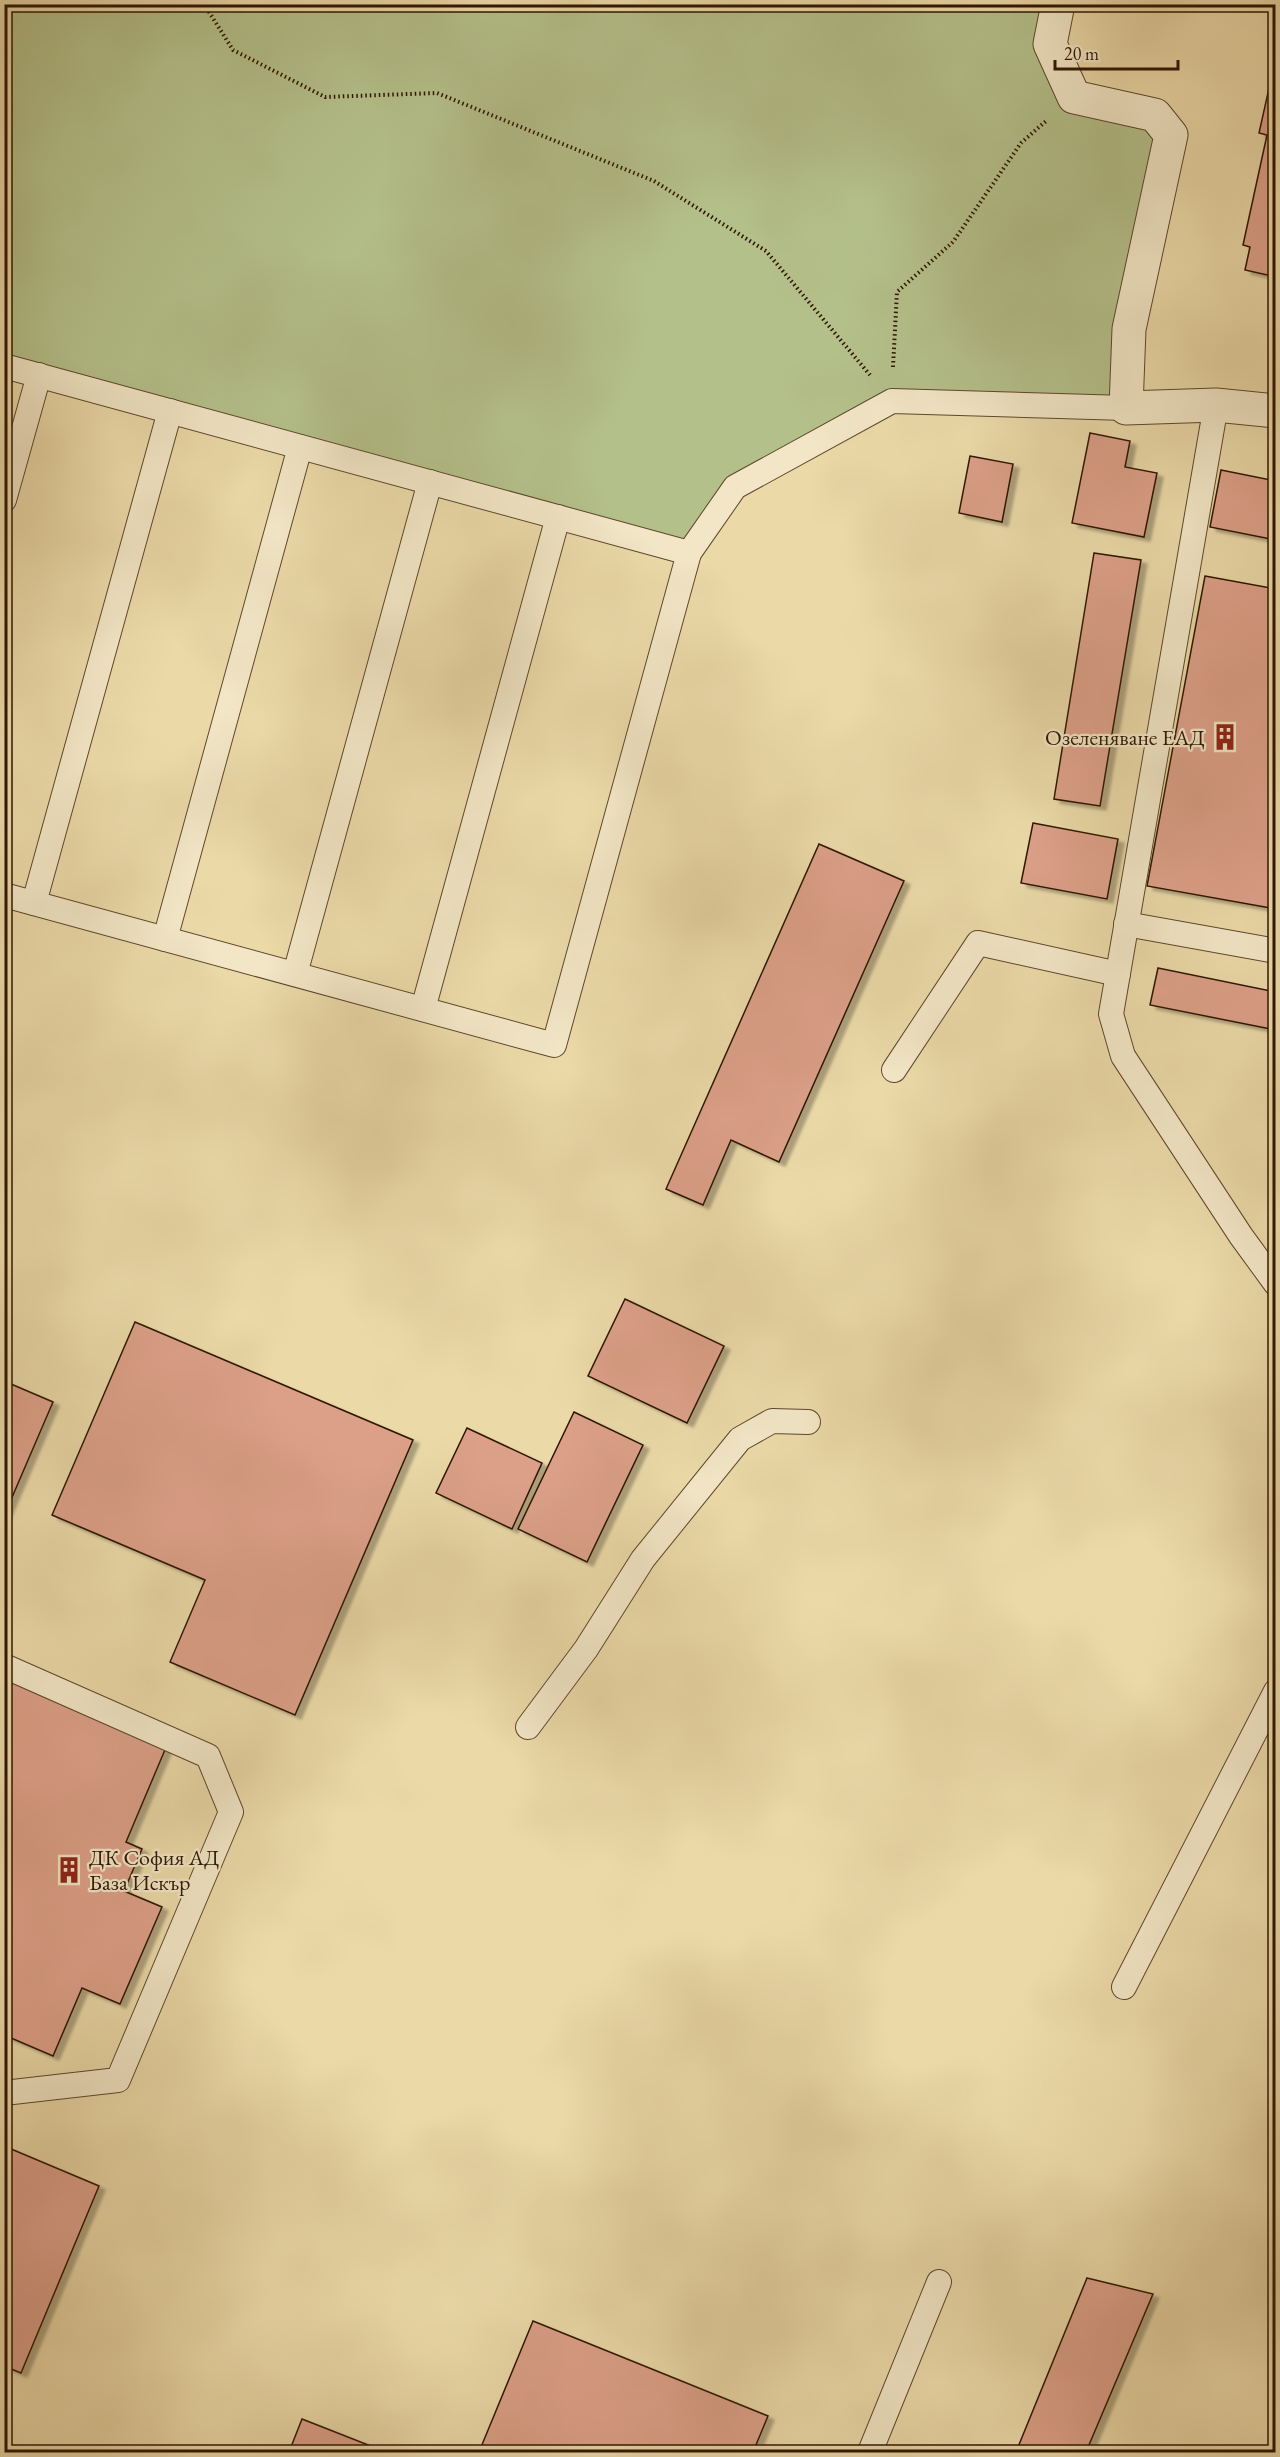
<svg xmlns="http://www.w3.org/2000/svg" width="1280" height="2457" font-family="'EB Garamond',serif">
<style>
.green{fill:#b4c08a;stroke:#726b46;stroke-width:1.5}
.building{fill:#dca089;stroke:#2f1601;stroke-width:1.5;filter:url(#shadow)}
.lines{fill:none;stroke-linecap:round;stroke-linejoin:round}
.lane-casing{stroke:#5e472b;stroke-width:26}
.street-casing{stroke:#5e472b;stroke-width:35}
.path{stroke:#2f1601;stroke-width:4;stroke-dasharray:1.5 3;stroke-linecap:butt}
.lane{stroke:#f2e6c6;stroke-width:24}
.street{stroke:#f2e6c6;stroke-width:33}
.labels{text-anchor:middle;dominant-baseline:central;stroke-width:4.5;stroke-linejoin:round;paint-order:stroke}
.poi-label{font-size:22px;fill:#2f1601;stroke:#f2e6c6;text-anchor:end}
</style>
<defs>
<filter id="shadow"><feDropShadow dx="6" dy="4" stdDeviation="1.5" flood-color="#0004"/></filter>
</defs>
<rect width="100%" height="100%" fill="#ebd9a8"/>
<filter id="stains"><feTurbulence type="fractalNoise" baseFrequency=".00333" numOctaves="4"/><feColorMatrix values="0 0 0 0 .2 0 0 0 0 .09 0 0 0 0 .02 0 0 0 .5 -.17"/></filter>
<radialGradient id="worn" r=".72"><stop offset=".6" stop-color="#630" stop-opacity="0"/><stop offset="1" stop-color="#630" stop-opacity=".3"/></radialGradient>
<path class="green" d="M 4,5 L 1058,5 L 1073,96 L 1171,135 L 1126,408 L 892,401 L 735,487 L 689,553 L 5,366 Z"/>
<g class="building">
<path d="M 1276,57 L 1276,277 L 1245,270 L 1250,247 L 1243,245 L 1267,135 L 1259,133 Z"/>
<path d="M 1090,433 L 1130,441 L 1125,467 L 1157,473 L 1144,537 L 1072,523 Z"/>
<path d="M 970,456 L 1013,464 L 1002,522 L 959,513 Z"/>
<path d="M 1221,470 L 1276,481 L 1276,540 L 1210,527 Z"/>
<path d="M 1094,553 L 1141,560 L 1100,806 L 1054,799 Z"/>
<path d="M 1205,576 L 1276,589 L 1276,909 L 1147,886 Z"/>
<path d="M 1033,823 L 1118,839 L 1107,899 L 1021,883 Z"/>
<path d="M 819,844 L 904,881 L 779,1162 L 731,1140 L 703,1205 L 666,1189 Z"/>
<path d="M 1158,968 L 1276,992 L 1276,1030 L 1150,1005 Z"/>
<path d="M 625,1299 L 724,1346 L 687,1423 L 588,1376 Z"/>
<path d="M 135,1322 L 413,1440 L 295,1715 L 170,1662 L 205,1580 L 52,1515 Z"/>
<path d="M 4,1381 L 53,1402 L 4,1516 Z"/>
<path d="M 574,1412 L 643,1445 L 587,1562 L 518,1529 Z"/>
<path d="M 467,1428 L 542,1463 L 512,1529 L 436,1493 Z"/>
<path d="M 4,1677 L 167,1745 L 126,1842 L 142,1849 L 124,1891 L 162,1907 L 120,2004 L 82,1988 L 53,2056 L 4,2035 Z"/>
<path d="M 4,2146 L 99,2186 L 21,2373 L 4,2366 Z"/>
<path d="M 1087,2278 L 1153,2294 L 1086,2452 L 1016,2452 Z"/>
<path d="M 533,2321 L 768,2416 L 753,2452 L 479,2452 Z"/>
<path d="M 302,2419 L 386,2452 L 289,2452 Z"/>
</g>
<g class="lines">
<defs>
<g id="lane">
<path d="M 4,366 L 689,553"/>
<path d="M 1216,405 L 1111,1014 L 1123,1056 L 1241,1236 L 1276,1284"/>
<path d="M 4,500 L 39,375"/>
<path d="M 4,895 L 554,1045 L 689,553 L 735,487 L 892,401 L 1126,408"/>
<path d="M 34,903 L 170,411"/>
<path d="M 1126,924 L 1276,951"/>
<path d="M 165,939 L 300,447"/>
<path d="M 295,974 L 430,482"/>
<path d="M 423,1009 L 558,517"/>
<path d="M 894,1070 L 978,943 L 1118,974"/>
<path d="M 4,1666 L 208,1756 L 231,1812 L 118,2080 L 4,2093"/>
<path d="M 528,1727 L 586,1649 L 643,1559 L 740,1439 L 772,1421 L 808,1422"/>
<path d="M 1124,1987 L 1276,1691"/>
<path d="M 870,2452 L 939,2282"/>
</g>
<path id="street" d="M 1058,4 L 1050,44 L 1074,97 L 1155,115 L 1171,135 L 1129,329 L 1126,408 L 1216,405 L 1276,411"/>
</defs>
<use href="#lane" class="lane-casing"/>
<use href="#street" class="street-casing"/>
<g class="path">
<path d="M 204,4 L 233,50 L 325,97 L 437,93 L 654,181 L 766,251 L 870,375"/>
<path d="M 893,367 L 897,292 L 953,242 L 1021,143 L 1046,121"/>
</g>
<use href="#lane" class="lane"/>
<use href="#street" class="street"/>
</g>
<defs>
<symbol id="building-bare" viewBox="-9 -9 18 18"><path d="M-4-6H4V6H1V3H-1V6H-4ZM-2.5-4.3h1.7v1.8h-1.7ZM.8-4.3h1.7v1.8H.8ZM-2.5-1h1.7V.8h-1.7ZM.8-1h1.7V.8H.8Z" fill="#8f2418" stroke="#f2e6c6" stroke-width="2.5" paint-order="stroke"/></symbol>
</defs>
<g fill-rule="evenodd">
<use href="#building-bare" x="1206" y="718" width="38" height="38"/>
<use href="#building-bare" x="50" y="1851" width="38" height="38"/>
</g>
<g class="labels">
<g class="poi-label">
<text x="1205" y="737">Озеленяване ЕАД</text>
<text x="89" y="1857" text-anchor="start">ДК София АД<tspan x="89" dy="25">База Искър</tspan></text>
</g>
</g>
<rect width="1280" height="2457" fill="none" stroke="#ebd9a8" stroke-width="24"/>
<rect x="6" y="6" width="1268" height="2445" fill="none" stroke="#2f1601" stroke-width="3"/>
<rect x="12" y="12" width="1256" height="2433" fill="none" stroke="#2f1601" stroke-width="1.5"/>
<path d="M1055 60v9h123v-9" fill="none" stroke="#2f1601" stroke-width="3"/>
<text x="1064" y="60" font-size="18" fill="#2f1601" stroke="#f2e6c6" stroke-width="4.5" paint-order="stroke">20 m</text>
<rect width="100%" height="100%" filter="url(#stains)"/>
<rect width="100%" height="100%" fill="url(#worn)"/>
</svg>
